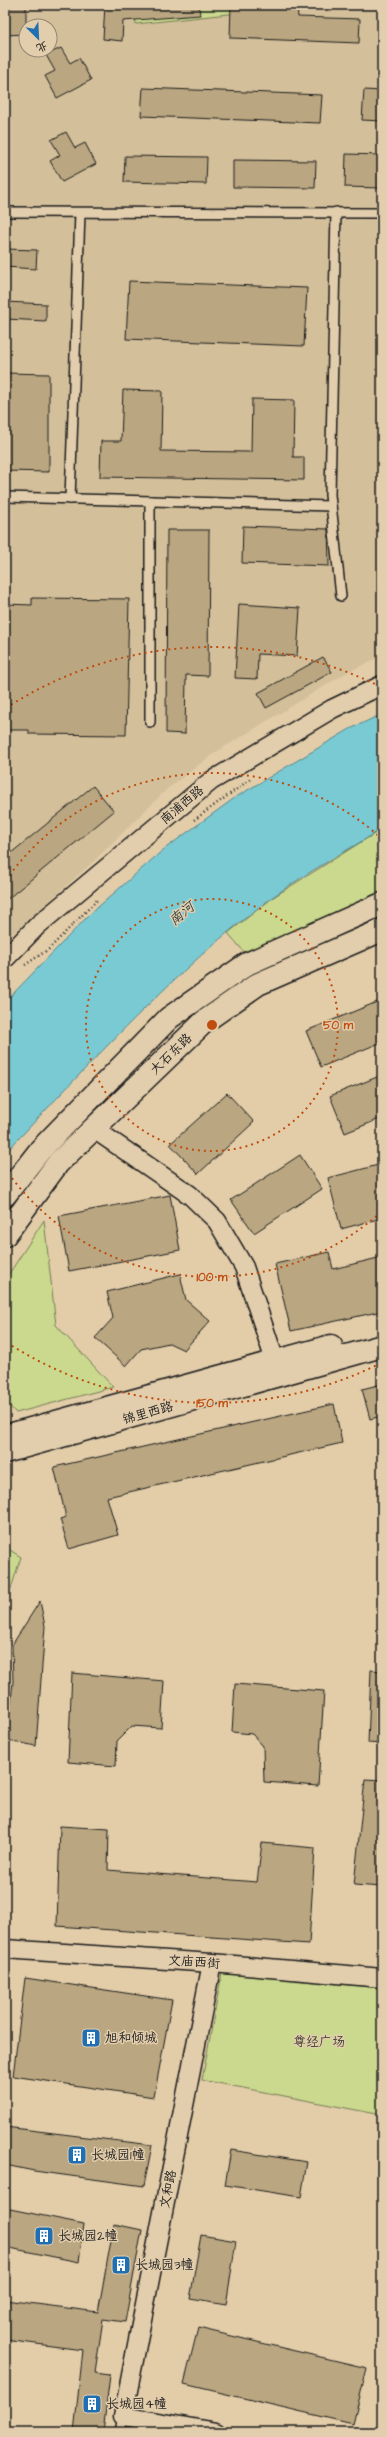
<svg xmlns="http://www.w3.org/2000/svg" width="387" height="2437" font-family="'Architects Daughter','LXGW WenKai TC',sans-serif">
<style>
.built{fill:#d3bf9a;fill-rule:evenodd}
.green{fill:#cad98d;stroke:#737a54}
.water{fill:#7acad3;stroke:#54848a}
.building{fill:#baa781;stroke:#1c1c1c}
.lines{fill:none;stroke-linecap:round;stroke-linejoin:round}
.lane-casing{stroke:#1c1c1c;stroke-width:12}
.street-casing{stroke:#1c1c1c;stroke-width:21}
.secondary-casing{stroke:#1c1c1c;stroke-width:25}
.path{stroke:#1c1c1c;stroke-width:2.5;stroke-dasharray:1 3;stroke-linecap:butt}
.lane{stroke:#e2cdac;stroke-width:9}
.street{stroke:#e2cdac;stroke-width:18}
.secondary{stroke:#e2cdac;stroke-width:22}
.ring{fill:none;stroke:#bf4d0f;stroke-width:2;stroke-dasharray:2 4}
.labels{text-anchor:middle;dominant-baseline:central;stroke-width:3;stroke-linejoin:round;paint-order:stroke}
.street-label{font-size:13px;fill:#1c1c1c;stroke:#e2cdac}
.poi-label{font-size:13px;fill:#1c1c1c;stroke:#e2cdac;text-anchor:start}
.park-label{font-size:13px;fill:#3f4233;stroke:#e2cdac}
.water-label{font-size:14px;font-style:italic;fill:#2f3f41;stroke:#e2cdac}
.centre{fill:#bf4d0f;stroke:#e2cdac;stroke-width:2}
.ring-label{font-size:12px;text-anchor:middle;font-weight:bold;fill:#bf4d0f;stroke:#e2cdac;stroke-width:3;stroke-linejoin:round;paint-order:stroke}
</style>
<rect width="100%" height="100%" fill="#e3cda9"/>
<filter id="ink" filterUnits="userSpaceOnUse"><feTurbulence type="fractalNoise" baseFrequency=".025" numOctaves="2"/><feDisplacementMap in="SourceGraphic" scale="8" xChannelSelector="R" yChannelSelector="G"/><feConvolveMatrix kernelMatrix="1 2 1 2 8 2 1 2 1" color-interpolation-filters="sRGB"/></filter>
<g filter="url(#ink)">
<path class="built" d="M 5,5 L 135,5 L 136,24 L 312,5 L 382,5 L 382,656 L 346,673 L 216,752 L 167,789 L 94,861 L 5,941 ZM 26,26 L 50,26 L 50,50 L 26,50 Z"/>
<g class="green">
<path d="M 135,5 L 312,5 L 136,24 Z"/>
<path d="M 382,829 L 382,891 L 245,953 L 228,933 L 275,896 Z"/>
<path d="M 44,1220 L 56,1325 L 113,1387 L 16,1413 L 5,1401 L 5,1280 Z"/>
<path d="M 5,1547 L 21,1557 L 5,1607 Z"/>
<path d="M 222,1973 L 382,1988 L 382,2115 L 202,2080 Z"/>
</g>
<path class="water" d="M 382,714 L 382,829 C 346,851 308,872 274,896 C 174,970 91,1063 5,1153 L 5,1002 L 89,915 L 163,850 L 236,797 L 350,729 Z"/>
<g class="building">
<path d="M 5,5 L 26,5 L 26,34 L 5,35 Z"/>
<path d="M 105,5 L 199,5 L 200,15 L 123,21 L 122,41 L 103,39 Z"/>
<path d="M 231,5 L 297,5 L 298,17 L 360,19 L 359,43 L 230,38 Z"/>
<path d="M 61,48 L 70,63 L 79,58 L 91,80 L 57,98 L 45,76 L 55,71 L 46,55 Z"/>
<path d="M 143,88 L 322,95 L 320,123 L 141,116 Z"/>
<path d="M 364,90 L 382,91 L 382,121 L 362,120 Z"/>
<path d="M 66,132 L 75,148 L 85,143 L 96,164 L 62,182 L 50,161 L 60,155 L 51,140 Z"/>
<path d="M 346,154 L 382,155 L 382,188 L 345,187 Z"/>
<path d="M 125,156 L 207,157 L 206,184 L 124,182 Z"/>
<path d="M 233,160 L 316,161 L 315,188 L 233,187 Z"/>
<path d="M 5,249 L 37,250 L 36,269 L 5,267 Z"/>
<path d="M 129,281 L 307,288 L 304,346 L 126,339 Z"/>
<path d="M 5,302 L 46,304 L 46,321 L 5,319 Z"/>
<path d="M 5,373 L 49,374 L 49,472 L 5,471 Z"/>
<path d="M 123,390 L 162,391 L 161,451 L 251,452 L 252,399 L 294,400 L 293,457 L 304,457 L 304,480 L 100,477 L 101,441 L 121,441 Z"/>
<path d="M 243,526 L 328,529 L 329,566 L 242,563 Z"/>
<path d="M 167,530 L 209,530 L 208,676 L 186,675 L 185,734 L 166,733 Z"/>
<path d="M 32,598 L 129,599 L 126,735 L 29,734 L 29,730 L 5,730 L 5,604 L 32,605 Z"/>
<path d="M 239,604 L 300,608 L 297,656 L 258,654 L 257,679 L 235,678 Z"/>
<path d="M 323,657 L 332,672 L 266,708 L 258,693 Z"/>
<path d="M 93,786 L 114,811 L 5,901 L 5,858 Z"/>
<path d="M 382,1000 L 382,1042 L 321,1067 L 306,1031 Z"/>
<path d="M 382,1075 L 382,1118 L 345,1133 L 330,1096 Z"/>
<path d="M 227,1093 L 254,1122 L 198,1174 L 170,1144 Z"/>
<path d="M 300,1155 L 322,1189 L 254,1233 L 231,1200 Z"/>
<path d="M 382,1164 L 382,1218 L 341,1229 L 328,1178 Z"/>
<path d="M 170,1195 L 180,1250 L 69,1271 L 59,1216 Z"/>
<path d="M 329,1252 L 333,1269 L 382,1257 L 382,1311 L 291,1331 L 275,1264 Z"/>
<path d="M 180,1274 L 186,1300 L 210,1321 L 184,1350 L 169,1343 L 141,1349 L 126,1366 L 95,1338 L 113,1318 L 107,1292 Z"/>
<path d="M 382,1384 L 382,1416 L 370,1419 L 362,1389 Z"/>
<path d="M 334,1404 L 342,1443 L 107,1497 L 118,1535 L 69,1549 L 60,1519 L 66,1517 L 54,1467 Z"/>
<path d="M 40,1601 L 45,1626 L 36,1746 L 7,1740 L 13,1682 L 12,1645 Z"/>
<path d="M 371,1670 L 382,1671 L 382,1744 L 368,1743 Z"/>
<path d="M 72,1673 L 164,1681 L 161,1728 L 132,1726 L 117,1741 L 116,1766 L 68,1762 Z"/>
<path d="M 235,1684 L 324,1691 L 318,1786 L 264,1782 L 263,1746 L 252,1734 L 232,1732 Z"/>
<path d="M 365,1779 L 382,1780 L 382,1887 L 354,1885 Z"/>
<path d="M 60,1826 L 109,1829 L 108,1870 L 257,1882 L 262,1843 L 315,1848 L 309,1944 L 57,1926 Z"/>
<path d="M 25,1978 L 172,2000 L 154,2097 L 13,2076 Z"/>
<path d="M 5,2127 L 152,2145 L 144,2186 L 34,2171 L 5,2165 Z"/>
<path d="M 231,2150 L 307,2162 L 301,2197 L 225,2185 Z"/>
<path d="M 5,2208 L 84,2224 L 79,2262 L 5,2247 Z"/>
<path d="M 114,2224 L 142,2230 L 125,2322 L 103,2319 L 95,2373 L 110,2375 L 103,2432 L 74,2432 L 83,2350 L 5,2340 L 5,2300 L 98,2312 Z"/>
<path d="M 201,2235 L 236,2241 L 226,2305 L 190,2299 Z"/>
<path d="M 198,2328 L 367,2368 L 353,2424 L 184,2384 Z"/>
</g>
<g class="lines">
<defs>
<g id="lane">
<path d="M 5,212 L 382,213"/>
<path d="M 336,212 L 330,495 L 341,596"/>
<path d="M 5,497 L 331,506"/>
<path d="M 70,499 L 80,213"/>
<path d="M 150,501 L 150,722"/>
<path d="M 120,2432 L 123,2416"/>
</g>
<g id="street">
<path d="M 5,959 L 38,925 L 211,781 L 332,709 L 382,685"/>
<path d="M 94,1129 L 190,1195 L 217,1221 L 244,1267 L 279,1373"/>
<path d="M 5,1949 L 212,1963 L 382,1978"/>
<path d="M 212,1963 L 123,2416 L 216,2432"/>
</g>
<g id="secondary">
<path d="M 5,1195 L 41,1149 L 169,1018 L 247,964 L 382,904"/>
<path d="M 5,1235 L 58,1163 L 205,1021 L 258,984 L 382,930"/>
<path d="M 5,1436 L 331,1346"/>
<path d="M 5,1452 L 382,1346"/>
</g>
</defs>
<use href="#lane" class="lane-casing"/>
<use href="#street" class="street-casing"/>
<use href="#secondary" class="secondary-casing"/>
<g class="path">
<path d="M 194,820 L 252,778"/>
<path d="M 25,965 L 49,949 L 97,900"/>
</g>
<use href="#lane" class="lane"/>
<use href="#street" class="street"/>
<use href="#secondary" class="secondary"/>
</g>
</g>
<g class="ring">
<circle cx="212" cy="1025" r="126"/>
<path d="M381 1212A252 252 0 0 1 6 1170M6 880A252 252 0 0 1 381 838"/>
<path d="M381 1363A378 378 0 0 1 6 1342M6 708A378 378 0 0 1 381 687"/>
</g>
<defs>
<symbol id="building-square" viewBox="-11 -11 22 22"><rect x="-9" y="-9" width="18" height="18" rx="4" fill="#1f6fb2" stroke="#e2cdac"/><path d="M-4-6H4V6H1V3H-1V6H-4ZM-2.5-4.3h1.7v1.8h-1.7ZM.8-4.3h1.7v1.8H.8ZM-2.5-1h1.7V.8h-1.7ZM.8-1h1.7V.8H.8Z" fill="#fff"/></symbol>
</defs>
<g fill-rule="evenodd">
<use href="#building-square" x="80" y="2027" width="22" height="22"/>
<use href="#building-square" x="66" y="2144" width="22" height="22"/>
<use href="#building-square" x="33" y="2225" width="22" height="22"/>
<use href="#building-square" x="110" y="2254" width="22" height="22"/>
<use href="#building-square" x="81" y="2393" width="22" height="22"/>
</g>
<g class="labels">
<g class="street-label">
<text transform="translate(182 805) rotate(-40)">南浦西路</text>
<text transform="translate(171 1054) rotate(-44)">大石东路</text>
<text transform="translate(148 1413) rotate(-16)">锦里西路</text>
<text transform="translate(194 1962) rotate(4)">文庙西街</text>
<text transform="translate(168 2189) rotate(-79)">文和路</text>
</g>
<g class="poi-label">
<text x="105" y="2038">旭和倾城</text>
<text x="91" y="2155">长城园1幢</text>
<text x="58" y="2236">长城园2幢</text>
<text x="135" y="2265">长城园3幢</text>
<text x="106" y="2404">长城园4幢</text>
</g>
<g class="park-label">
<text x="319" y="2042">尊经广场</text>
</g>
<g class="water-label">
<text transform="translate(182 914) rotate(-39)">南河</text>
</g>
</g>
<circle cx="212" cy="1025" r="6" class="centre"/>
<g class="ring-label">
<text x="338" y="1029">50 m</text>
<text x="212" y="1281">100 m</text>
<text x="212" y="1407">150 m</text>
</g>
<rect width="387" height="2437" fill="none" stroke="#e2cdac" stroke-width="20"/>
<rect x="10" y="10" width="367" height="2417" fill="none" stroke="#1c1c1c" stroke-width="1.5" filter="url(#ink)"/>
<g transform="translate(38 38) rotate(156)"><circle r="19" fill="#e2cdac" stroke="#938672"/>
<path d="M0-3L7 15L0 10L-7 15Z" fill="#1f6fb2"/>
<text y="-6" font-size="11" font-weight="bold" text-anchor="middle" fill="#1c1c1c">北</text>
</g>
</svg>
